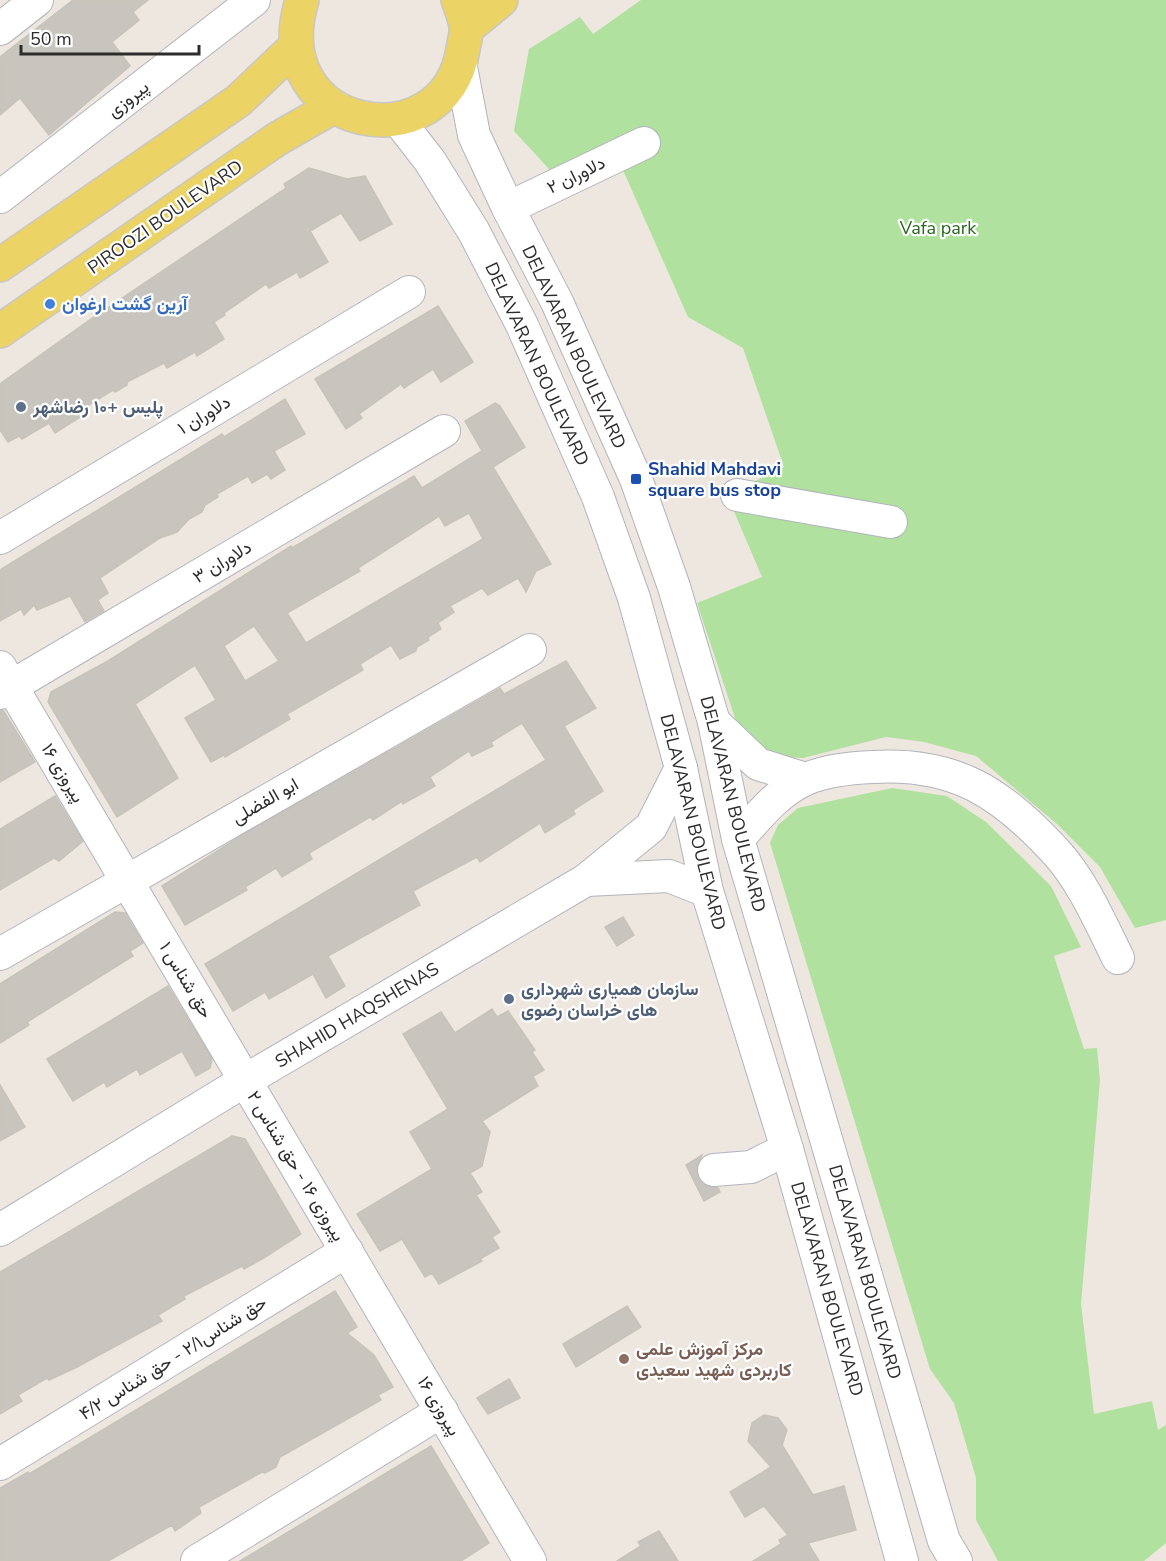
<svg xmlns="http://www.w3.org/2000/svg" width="1166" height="1561" font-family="'Nunito Sans',Vazirmatn,sans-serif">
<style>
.green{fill:#b1e19e}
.building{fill:#c8c4be;stroke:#c8c3b8;stroke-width:1.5;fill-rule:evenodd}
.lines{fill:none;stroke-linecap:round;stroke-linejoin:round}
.minor-casing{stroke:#b2b4be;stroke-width:34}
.major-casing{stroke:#c8c8c8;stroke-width:36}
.minor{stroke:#fff;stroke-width:32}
.major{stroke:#ebd365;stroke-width:33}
.shop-dot{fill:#3f7fe0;stroke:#fff;stroke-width:2}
.service-dot{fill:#5c6f8a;stroke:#fff;stroke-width:2}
.transit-dot{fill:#1a4fb4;stroke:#fff;stroke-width:2}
.education-dot{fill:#8d6e63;stroke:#fff;stroke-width:2}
.labels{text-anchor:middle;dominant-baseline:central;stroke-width:4.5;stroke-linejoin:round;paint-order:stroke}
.street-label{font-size:18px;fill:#2c2c2c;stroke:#fff}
.park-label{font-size:18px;fill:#29671e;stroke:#fff}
.shop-label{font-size:18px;font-weight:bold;fill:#366cbe;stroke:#fff;text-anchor:start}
.service-label{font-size:18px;font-weight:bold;fill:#4e5e75;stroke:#fff;text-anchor:start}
.transit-label{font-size:18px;font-weight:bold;fill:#164399;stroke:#fff;text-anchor:start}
.education-label{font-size:18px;font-weight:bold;fill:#785e54;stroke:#fff;text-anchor:start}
</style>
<rect width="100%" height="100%" fill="#ede7df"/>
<g class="green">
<path d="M 641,0 L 1166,0 L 1166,920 L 1135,928 L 1100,867 L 1057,824 L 976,756 L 924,742 L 886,737 L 803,758 L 772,756 L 736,721 L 697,603 L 762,577 L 727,495 L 784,467 L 743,348 L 688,317 L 619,161 L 560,181 L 514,131 L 529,49 L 580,17 L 593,34 Z"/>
<path d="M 892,788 L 947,796 L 986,822 L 1051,886 L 1081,947 L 1054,956 L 1084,1049 L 1097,1048 L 1100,1080 L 1081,1304 L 1094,1414 L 1152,1401 L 1158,1430 L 1166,1425 L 1166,1543 L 1144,1561 L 998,1561 L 976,1520 L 976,1478 L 954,1403 L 930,1369 L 770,843 L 778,825 L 798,808 Z"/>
</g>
<g class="building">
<path d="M 73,0 L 148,0 L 133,12 L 139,20 L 112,42 L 130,66 L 49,135 L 20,98 L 0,115 L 0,57 Z"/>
<path d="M 309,168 L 347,179 L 365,176 L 392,224 L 360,241 L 341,213 L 310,231 L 328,262 L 300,278 L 297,272 L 269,288 L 266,284 L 224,313 L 225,315 L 214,322 L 224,339 L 197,356 L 195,352 L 167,368 L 164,363 L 127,382 L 127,385 L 115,392 L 113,390 L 79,411 L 82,416 L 55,433 L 49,423 L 22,439 L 19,436 L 8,442 L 0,430 L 0,384 L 88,321 L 286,188 L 284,184 Z"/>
<path d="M 438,306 L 473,362 L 441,382 L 433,369 L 404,388 L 401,384 L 359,414 L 362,418 L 346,429 L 315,379 Z"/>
<path d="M 285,399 L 305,434 L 274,451 L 285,470 L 271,479 L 267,474 L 252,483 L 248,476 L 217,494 L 218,497 L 205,505 L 202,512 L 189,519 L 177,532 L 160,538 L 100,578 L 108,593 L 98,600 L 104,611 L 85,622 L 70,596 L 37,610 L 34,605 L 24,615 L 21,609 L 0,621 L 0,570 L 222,434 L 224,437 Z"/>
<path d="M 495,403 L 500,406 L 525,447 L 493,467 L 551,564 L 536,571 L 526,592 L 518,578 L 488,595 L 482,588 L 450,606 L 454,612 L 438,623 L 441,629 L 428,637 L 429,640 L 417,647 L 416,651 L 400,659 L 391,645 L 360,664 L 363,670 L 287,714 L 290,719 L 225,757 L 224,755 L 211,762 L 185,718 L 216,700 L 195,665 L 135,704 L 178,778 L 117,817 L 48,702 L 51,692 L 108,661 L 291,546 L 292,548 L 414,476 L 422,488 L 482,451 L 465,421 ZM 469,513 L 483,539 L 306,643 L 287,613 L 360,571 L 358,568 L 439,516 L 445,526 ZM 254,626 L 279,661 L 245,681 L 224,646 Z"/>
<path d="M 566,661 L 596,708 L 564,726 L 603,791 L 573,810 L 575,814 L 545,833 L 540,823 L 480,862 L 477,857 L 413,891 L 420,905 L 328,956 L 345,986 L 326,998 L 313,974 L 269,999 L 265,992 L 233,1011 L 205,964 L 546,760 L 522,723 L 491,742 L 493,746 L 472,756 L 469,751 L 430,777 L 435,786 L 403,804 L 402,801 L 373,820 L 370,817 L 309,853 L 312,859 L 282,877 L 276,868 L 245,887 L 247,890 L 185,925 L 162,886 L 241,836 L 500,688 L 504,694 Z"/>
<path d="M 3,710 L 35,762 L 0,782 L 0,711 Z"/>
<path d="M 55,796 L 83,841 L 59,861 L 54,858 L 0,890 L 0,829 Z"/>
<path d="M 115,912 L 125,913 L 143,943 L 130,951 L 133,956 L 27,1022 L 29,1025 L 0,1043 L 0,984 Z"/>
<path d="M 623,917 L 634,935 L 617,946 L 605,927 Z"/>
<path d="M 168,986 L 212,1059 L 210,1068 L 196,1076 L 182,1051 L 140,1075 L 137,1069 L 107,1087 L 104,1082 L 73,1101 L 47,1059 Z"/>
<path d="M 492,1009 L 497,1017 L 508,1011 L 535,1050 L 532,1052 L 544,1070 L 533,1076 L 538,1086 L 482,1121 L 490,1132 L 482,1166 L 470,1173 L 482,1192 L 476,1195 L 500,1232 L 492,1237 L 499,1248 L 480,1259 L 482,1261 L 439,1284 L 432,1273 L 425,1277 L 402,1239 L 380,1251 L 357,1214 L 432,1169 L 410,1132 L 448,1109 L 403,1034 L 441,1012 L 455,1033 Z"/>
<path d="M 0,1085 L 25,1127 L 0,1141 Z"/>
<path d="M 232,1136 L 245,1139 L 301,1234 L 262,1259 L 244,1269 L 242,1266 L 184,1296 L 185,1299 L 158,1315 L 162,1321 L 77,1367 L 49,1380 L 47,1378 L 18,1395 L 22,1401 L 0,1414 L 0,1272 Z"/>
<path d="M 702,1155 L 696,1171 L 699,1180 L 707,1186 L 718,1188 L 720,1192 L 704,1201 L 686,1165 Z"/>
<path d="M 335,1291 L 357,1327 L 347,1333 L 374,1355 L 393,1387 L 378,1395 L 381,1400 L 280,1457 L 276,1467 L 265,1473 L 262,1472 L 199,1507 L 201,1513 L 175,1531 L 172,1525 L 108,1561 L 0,1561 L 0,1488 L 28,1472 L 29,1474 Z"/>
<path d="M 627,1306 L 641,1327 L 576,1367 L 563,1344 Z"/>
<path d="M 509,1379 L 520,1398 L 488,1414 L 477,1398 Z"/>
<path d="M 764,1415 L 778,1418 L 787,1430 L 782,1445 L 813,1495 L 844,1486 L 856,1530 L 808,1543 L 819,1561 L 753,1561 L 781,1544 L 779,1540 L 788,1535 L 764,1506 L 745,1517 L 730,1492 L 771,1467 L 748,1441 L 752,1423 Z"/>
<path d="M 431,1446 L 489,1543 L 461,1561 L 240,1561 Z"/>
<path d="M 659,1531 L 678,1561 L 617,1561 L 641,1546 L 638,1542 Z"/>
</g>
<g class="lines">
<defs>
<g id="minor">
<path d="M 0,29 L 37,0"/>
<path d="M 461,67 L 474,135 L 508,208 L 557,302 L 636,479 L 674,587 L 714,722 L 738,839 L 944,1541 L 956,1561"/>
<path d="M 398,120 L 430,161 L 474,232 L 522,325 L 598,497 L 634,598 L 681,768 L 707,891 L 787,1149 L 902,1561"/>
<path d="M 0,197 L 254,0"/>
<path d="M 508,208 L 644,143"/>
<path d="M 737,495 L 891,522"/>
<path d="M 0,538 L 409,292"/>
<path d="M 0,667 L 530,1561"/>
<path d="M 0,693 L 444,431"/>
<path d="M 714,722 L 758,764 L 805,779"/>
<path d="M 738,839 C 758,817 778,791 806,779 C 827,770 851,768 873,767 C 955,762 1002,793 1056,852 C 1082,880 1101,924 1118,958"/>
<path d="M 586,880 L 669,876 L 707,891"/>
<path d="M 0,954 L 530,650"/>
<path d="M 714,1170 L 751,1167 L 787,1149"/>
<path d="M 0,1230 L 246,1080 L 586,880 L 651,827 L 681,768"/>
<path d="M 0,1464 L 347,1251"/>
<path d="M 197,1561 L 442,1411"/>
</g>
<g id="major">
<path d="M 302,0 C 262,133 446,164 463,49 C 464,42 467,34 466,27 C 465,18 461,8 458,0"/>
<path d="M 467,28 L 501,0"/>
<path d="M 0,265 L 238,101 L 295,47"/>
<path d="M 0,331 L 277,139 L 333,107"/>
</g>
</defs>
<use href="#minor" class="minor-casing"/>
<use href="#major" class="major-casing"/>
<use href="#minor" class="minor"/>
<use href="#major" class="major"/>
</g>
<circle class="shop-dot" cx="50" cy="304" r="6"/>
<g class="service-dot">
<circle cx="21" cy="407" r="6"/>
<circle cx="509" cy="999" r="6"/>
</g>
<rect class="transit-dot" x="630" y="473" width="12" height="12" rx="3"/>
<circle class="education-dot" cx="624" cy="1359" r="6"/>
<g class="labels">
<g class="street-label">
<text transform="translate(128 99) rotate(-38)">پیروزی</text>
<text transform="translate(576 175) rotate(-26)">دلاوران ۲</text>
<text transform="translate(165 217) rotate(-35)">PIROOZI BOULEVARD</text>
<text transform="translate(574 347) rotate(65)">DELAVARAN BOULEVARD</text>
<text transform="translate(537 364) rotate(65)">DELAVARAN BOULEVARD</text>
<text transform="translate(204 415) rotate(-31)">دلاوران ۱</text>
<text transform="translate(222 562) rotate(-31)">دلاوران ۳</text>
<text transform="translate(63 773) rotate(59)">پیروزی ۱۶</text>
<text transform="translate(265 801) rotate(-30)">ابو الفضلی</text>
<text transform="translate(733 804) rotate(76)">DELAVARAN BOULEVARD</text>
<text transform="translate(693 822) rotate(76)">DELAVARAN BOULEVARD</text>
<text transform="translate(186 980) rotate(59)">حق شناس ۱</text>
<text transform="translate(357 1015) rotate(-31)">SHAHID HAQSHENAS</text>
<text transform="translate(296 1166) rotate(59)">پیروزی ۱۶ - حق شناس ۲</text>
<text transform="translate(865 1272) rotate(74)">DELAVARAN BOULEVARD</text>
<text transform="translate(827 1289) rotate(74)">DELAVARAN BOULEVARD</text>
<text transform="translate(173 1358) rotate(-32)">حق شناس۲/۱ - حق شناس ۴/۲</text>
<text transform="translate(439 1406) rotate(59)">پیروزی ۱۶</text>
</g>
<g class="park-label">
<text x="938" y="228">Vafa park</text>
</g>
<g class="shop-label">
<text x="62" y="304">آرین گشت ارغوان</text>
</g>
<g class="service-label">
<text x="33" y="407">پلیس +۱۰ رضاشهر</text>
<text x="521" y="989">سازمان همیاری شهرداری<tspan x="521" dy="21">های خراسان رضوی</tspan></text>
</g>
<g class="transit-label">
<text x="648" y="469">Shahid Mahdavi<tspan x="648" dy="21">square bus stop</tspan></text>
</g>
<g class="education-label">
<text x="636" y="1349">مرکز آموزش علمی<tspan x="636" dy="21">کاربردی شهید سعیدی</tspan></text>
</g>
</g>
<path d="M21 45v9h178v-9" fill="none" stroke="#2c2c2c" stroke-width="3"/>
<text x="30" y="45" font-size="18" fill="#2c2c2c" stroke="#ffffff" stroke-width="4.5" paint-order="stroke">50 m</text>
</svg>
